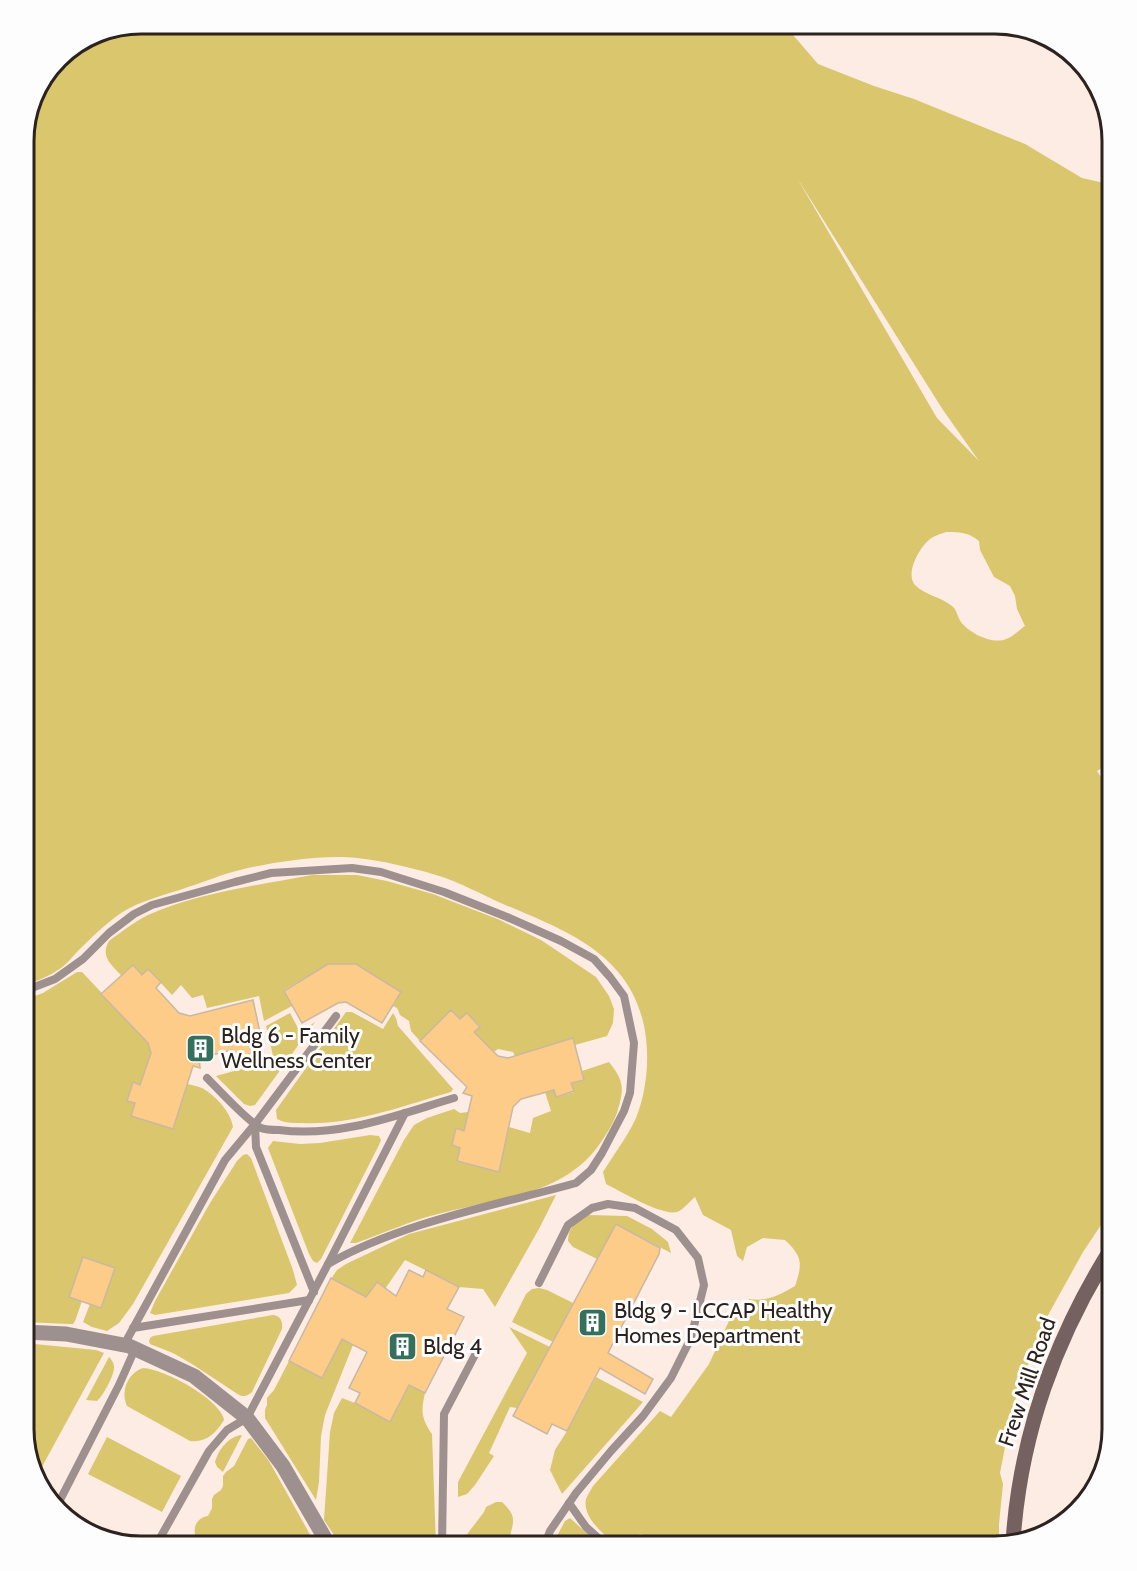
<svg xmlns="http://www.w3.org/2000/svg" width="1137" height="1571" font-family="Cabin,sans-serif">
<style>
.green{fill:#dac66c;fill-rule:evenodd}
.building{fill:#fecc89;stroke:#c9b8a2;stroke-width:1.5}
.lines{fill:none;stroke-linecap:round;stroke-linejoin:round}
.lane{stroke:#9d908e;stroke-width:8}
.street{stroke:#9d908e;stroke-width:15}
.secondary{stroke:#756260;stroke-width:15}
.labels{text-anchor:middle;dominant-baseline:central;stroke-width:6;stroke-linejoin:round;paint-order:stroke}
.poi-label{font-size:22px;fill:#2d231e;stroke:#fdfdfd;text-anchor:start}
.street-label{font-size:22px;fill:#2d231e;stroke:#fdfdfd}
.rim{fill:none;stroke:#2d231e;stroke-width:3}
</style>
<rect width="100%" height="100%" fill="#fdece4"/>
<g class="green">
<path d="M 141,24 L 698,24 L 709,33 L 793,35 L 818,64 L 874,86 L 914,99 L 1025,144 L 1082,178 L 1113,185 L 1113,761 L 1097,771 L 1113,796 L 1113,1207 L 1083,1252 L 1042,1326 L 1013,1406 L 1000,1473 L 1003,1484 L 999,1524 L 999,1546 L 671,1547 L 640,1534 L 624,1547 L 618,1547 C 606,1535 582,1519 586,1499 C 588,1494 591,1490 593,1486 L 660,1411 L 671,1417 L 709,1364 L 735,1308 L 738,1307 L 745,1310 L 749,1299 C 768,1302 779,1295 795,1286 C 803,1263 802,1256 785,1240 L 763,1238 L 747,1247 L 743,1261 L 737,1256 L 731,1230 L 703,1215 L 695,1197 C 690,1201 683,1210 677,1212 C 662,1216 620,1191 606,1184 L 603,1172 C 613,1156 629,1134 636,1118 C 646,1093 649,1064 646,1038 C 636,956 569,932 503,904 C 481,894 459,882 436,875 C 410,867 383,861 357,858 C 324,854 272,862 240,870 C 222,874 205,882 188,887 C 166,895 141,900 121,913 C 105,924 90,939 77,952 C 72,957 67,964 61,968 C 50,976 36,981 24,986 L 24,133 L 36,90 L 64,53 L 97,33 ZM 797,178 L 943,410 L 979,461 L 937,418 ZM 946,532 C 960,532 968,532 979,541 L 980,550 L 994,577 L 1010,586 L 1015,596 L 1017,609 L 1025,626 C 1019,630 1013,637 1006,639 C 993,645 969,633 961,622 C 957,616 957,610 952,606 C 941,597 925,595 915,585 C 905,574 919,548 929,540 C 933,536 941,534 946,532 Z"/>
<path d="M 312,875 L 357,875 L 387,881 L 433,894 L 500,920 L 541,940 L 596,977 L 609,996 L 614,1009 L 613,1023 L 607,1036 L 575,1045 L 515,1056 L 513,1052 L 498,1049 L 494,1052 L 474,1032 L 480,1026 L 467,1013 L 460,1019 L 451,1010 L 420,1041 L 411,1031 L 409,1021 L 400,1015 L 397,1008 L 393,1006 L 401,992 L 356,964 L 328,964 L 284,990 L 292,1006 L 264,1021 L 259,996 L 207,1008 L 203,995 L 192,998 L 181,985 L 172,995 L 148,969 L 142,975 L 133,965 L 122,976 C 111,965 100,956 109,941 C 121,932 134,922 148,915 C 198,893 259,885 312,875 Z"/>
<path d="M 77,972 L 82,972 L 149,1043 L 151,1053 L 140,1085 L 133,1083 L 127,1100 L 135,1103 L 131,1116 L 173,1129 L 187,1084 C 192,1085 197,1086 202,1088 C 215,1095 231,1112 233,1127 L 133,1304 L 119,1323 L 107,1331 L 92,1327 L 83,1322 L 90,1304 L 101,1308 L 115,1268 L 83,1257 L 82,1301 L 75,1321 L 73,1324 L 69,1324 L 24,1322 L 24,1000 L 43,993 Z"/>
<path d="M 346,1012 L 352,1012 L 383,1029 L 393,1013 L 396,1018 L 398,1026 L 453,1089 L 451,1092 C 402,1106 351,1126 300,1123 C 292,1123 284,1123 277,1119 L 276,1110 Z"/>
<path d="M 290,1013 L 300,1032 L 315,1022 L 255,1105 L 250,1106 L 244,1104 L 216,1076 L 274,1060 L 266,1026 Z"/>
<path d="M 609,1062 C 625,1082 624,1089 617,1113 C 613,1124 606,1135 599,1145 C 563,1196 494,1199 438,1214 C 410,1221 384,1233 356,1243 L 350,1243 L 404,1140 L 414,1125 L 427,1118 L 454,1109 L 460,1113 L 468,1112 L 464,1131 L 456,1128 L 452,1145 L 460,1148 L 499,1171 L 509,1127 L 530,1133 L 533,1118 L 551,1111 L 545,1092 L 554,1090 L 557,1097 L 574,1092 L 571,1083 L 584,1080 L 582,1071 Z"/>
<path d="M 370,1135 L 379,1136 L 381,1140 L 379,1145 L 321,1259 L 317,1263 L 313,1261 L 309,1254 L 268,1148 L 273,1141 L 300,1144 L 320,1143 Z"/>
<path d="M 247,1154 L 251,1158 L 293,1270 L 297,1285 L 289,1293 L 155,1315 L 150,1313 L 155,1301 L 210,1203 L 237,1161 L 243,1155 Z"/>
<path d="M 556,1195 L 540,1227 L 495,1307 L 483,1289 L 459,1287 L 405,1260 L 376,1302 L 331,1279 L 337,1270 L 346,1264 L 409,1234 Z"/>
<path d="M 588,1215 L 627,1216 L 652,1229 L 668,1242 L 671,1253 L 616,1224 L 597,1259 L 573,1247 L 568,1241 C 569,1225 576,1223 588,1215 Z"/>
<path d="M 539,1288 L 547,1290 L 573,1303 L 553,1342 L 512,1322 L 526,1294 L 532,1289 Z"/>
<path d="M 273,1315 C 281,1316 283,1322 282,1329 L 252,1392 C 247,1396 245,1397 239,1395 L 192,1364 L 173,1353 L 150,1344 L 149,1341 L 150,1338 L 153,1336 Z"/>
<path d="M 509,1327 L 550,1347 L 517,1408 L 510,1407 L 489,1453 L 494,1456 L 475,1485 L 467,1494 L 458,1497 L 458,1482 L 527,1353 Z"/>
<path d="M 342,1339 L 353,1345 L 325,1415 L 321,1436 L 319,1482 L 316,1500 L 265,1418 L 265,1410 L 267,1405 L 267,1398 L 274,1390 L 289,1361 L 322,1378 Z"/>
<path d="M 24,1343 L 96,1350 L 104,1353 L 37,1476 L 24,1430 Z"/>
<path d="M 109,1357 C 112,1360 113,1362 114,1366 C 115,1374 103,1396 97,1401 L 86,1400 Z"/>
<path d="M 143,1368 C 164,1369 220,1399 224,1420 C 216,1433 206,1443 190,1441 L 127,1406 C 120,1391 128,1373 143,1368 Z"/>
<path d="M 596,1377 L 643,1402 L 562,1494 L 550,1470 L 555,1450 L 567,1431 Z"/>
<path d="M 409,1385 L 425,1393 C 421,1411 421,1418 432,1434 L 436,1547 L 342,1547 L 324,1520 L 330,1432 L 334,1413 L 342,1398 L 355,1403 L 390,1422 Z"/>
<path d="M 242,1435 L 223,1472 L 217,1467 L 215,1462 C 218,1450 229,1436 242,1435 Z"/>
<path d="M 107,1437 L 181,1476 L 162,1512 L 88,1474 Z"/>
<path d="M 251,1438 L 269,1461 L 317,1547 L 191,1547 L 196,1538 C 192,1527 197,1518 208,1516 L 212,1508 L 212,1499 L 214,1495 L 221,1490 L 223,1486 L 223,1476 L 226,1472 L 234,1466 L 248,1439 Z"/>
<path d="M 496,1502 L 502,1502 C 515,1515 515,1518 510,1536 L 530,1547 L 461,1547 L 468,1533 L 484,1512 L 486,1507 Z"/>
<path d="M 570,1518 L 602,1547 L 551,1547 L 565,1521 Z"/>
</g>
<g class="building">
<path d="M 328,964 L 356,964 L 401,992 L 382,1023 L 346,1002 L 338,1003 L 302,1023 L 284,991 Z"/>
<path d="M 133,965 L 142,975 L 148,969 L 161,982 L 156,988 L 179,1013 L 190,1016 L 253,1000 L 262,1042 L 250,1046 L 251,1054 L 234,1058 L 232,1050 L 199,1058 L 200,1068 L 193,1066 L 173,1129 L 131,1116 L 135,1103 L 127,1101 L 133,1082 L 140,1085 L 151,1053 L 148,1043 L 101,994 Z"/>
<path d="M 451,1010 L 460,1019 L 467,1013 L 480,1027 L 474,1032 L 498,1056 L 508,1058 L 573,1038 L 584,1080 L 571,1083 L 574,1091 L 556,1097 L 554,1090 L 521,1099 L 513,1107 L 499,1172 L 457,1161 L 460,1148 L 452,1145 L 456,1128 L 464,1131 L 472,1096 L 463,1093 L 467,1087 L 420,1041 Z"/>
<path d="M 616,1224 L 660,1248 L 659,1254 L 608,1353 L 653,1379 L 645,1394 L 600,1368 L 567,1431 L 552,1424 L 547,1434 L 513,1416 Z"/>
<path d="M 83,1257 L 115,1268 L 101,1308 L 69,1297 Z"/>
<path d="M 409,1270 L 423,1277 L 426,1270 L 459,1287 L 447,1309 L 464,1317 L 425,1393 L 409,1385 L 390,1422 L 355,1403 L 360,1393 L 349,1388 L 367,1352 L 342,1339 L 322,1378 L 289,1361 L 331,1278 L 366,1297 L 377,1282 L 396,1296 Z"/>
</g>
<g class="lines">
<g class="lane">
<path d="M 24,991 L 55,979 L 83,959 L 109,933 L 134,914 L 152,905 L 235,882 L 271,873 L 352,868 L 381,872 L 444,892 L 507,917 L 561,941 L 594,959 L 610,977 L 624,996 L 634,1043 L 630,1093 L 624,1111 L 602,1153 L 591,1170 L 576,1183 C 496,1205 400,1223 328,1264"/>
<path d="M 207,1078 C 218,1089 249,1123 261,1128 C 266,1130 274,1130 279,1130 C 339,1138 397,1115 454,1098"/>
<path d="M 255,1124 L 256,1147 L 314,1292"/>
<path d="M 539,1283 L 568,1225 L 592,1208 L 608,1204 L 635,1208 L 676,1230 L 698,1258 L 704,1285 L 691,1338 L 671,1378 L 643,1416 L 611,1451 L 576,1493 L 550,1531 L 544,1547"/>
<path d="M 133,1328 L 309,1300"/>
<path d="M 124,1345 L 225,1160 L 255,1124 L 336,1016"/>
<path d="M 569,1503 L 586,1527 L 608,1547"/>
<path d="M 57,1506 L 119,1385 L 135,1349"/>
<path d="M 155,1547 L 209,1451 L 227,1430 L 247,1418 L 328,1264 L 405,1113"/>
<path d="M 442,1547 L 444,1414 L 477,1351"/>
</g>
<path class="street" d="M 24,1332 L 66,1334 L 129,1346 L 194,1376 L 247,1418 L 283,1466 L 330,1547"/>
<path class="secondary" d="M 1013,1542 C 1020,1434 1055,1338 1113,1246"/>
</g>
<defs>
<symbol id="building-square" viewBox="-11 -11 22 22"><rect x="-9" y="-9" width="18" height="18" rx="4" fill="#34705b" stroke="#fdfdfd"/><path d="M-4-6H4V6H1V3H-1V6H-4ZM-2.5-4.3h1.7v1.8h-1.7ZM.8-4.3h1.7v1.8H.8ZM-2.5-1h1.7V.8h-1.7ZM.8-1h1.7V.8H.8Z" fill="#fff"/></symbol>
</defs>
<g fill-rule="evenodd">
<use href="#building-square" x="184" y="1032" width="33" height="33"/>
<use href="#building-square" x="576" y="1306" width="33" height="33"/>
<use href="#building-square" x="386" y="1330" width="33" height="33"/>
</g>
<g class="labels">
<g class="poi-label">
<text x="221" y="1035">Bldg 6 - Family<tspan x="221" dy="25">Wellness Center</tspan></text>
<text x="614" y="1310">Bldg 9 - LCCAP Healthy<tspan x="614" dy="25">Homes Department</tspan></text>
<text x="423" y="1346">Bldg 4</text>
</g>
<g class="street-label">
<text transform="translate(1027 1382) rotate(-71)">Frew Mill Road</text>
</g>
</g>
<path d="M0 0H1137V1571H0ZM141 34H995A107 107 0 0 1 1102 141V1429A107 107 0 0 1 995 1536H141A107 107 0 0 1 34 1429V141A107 107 0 0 1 141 34Z" fill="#fdfdfd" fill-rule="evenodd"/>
<path class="rim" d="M141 34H995A107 107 0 0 1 1102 141V1429A107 107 0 0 1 995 1536H141A107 107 0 0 1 34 1429V141A107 107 0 0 1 141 34Z"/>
</svg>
